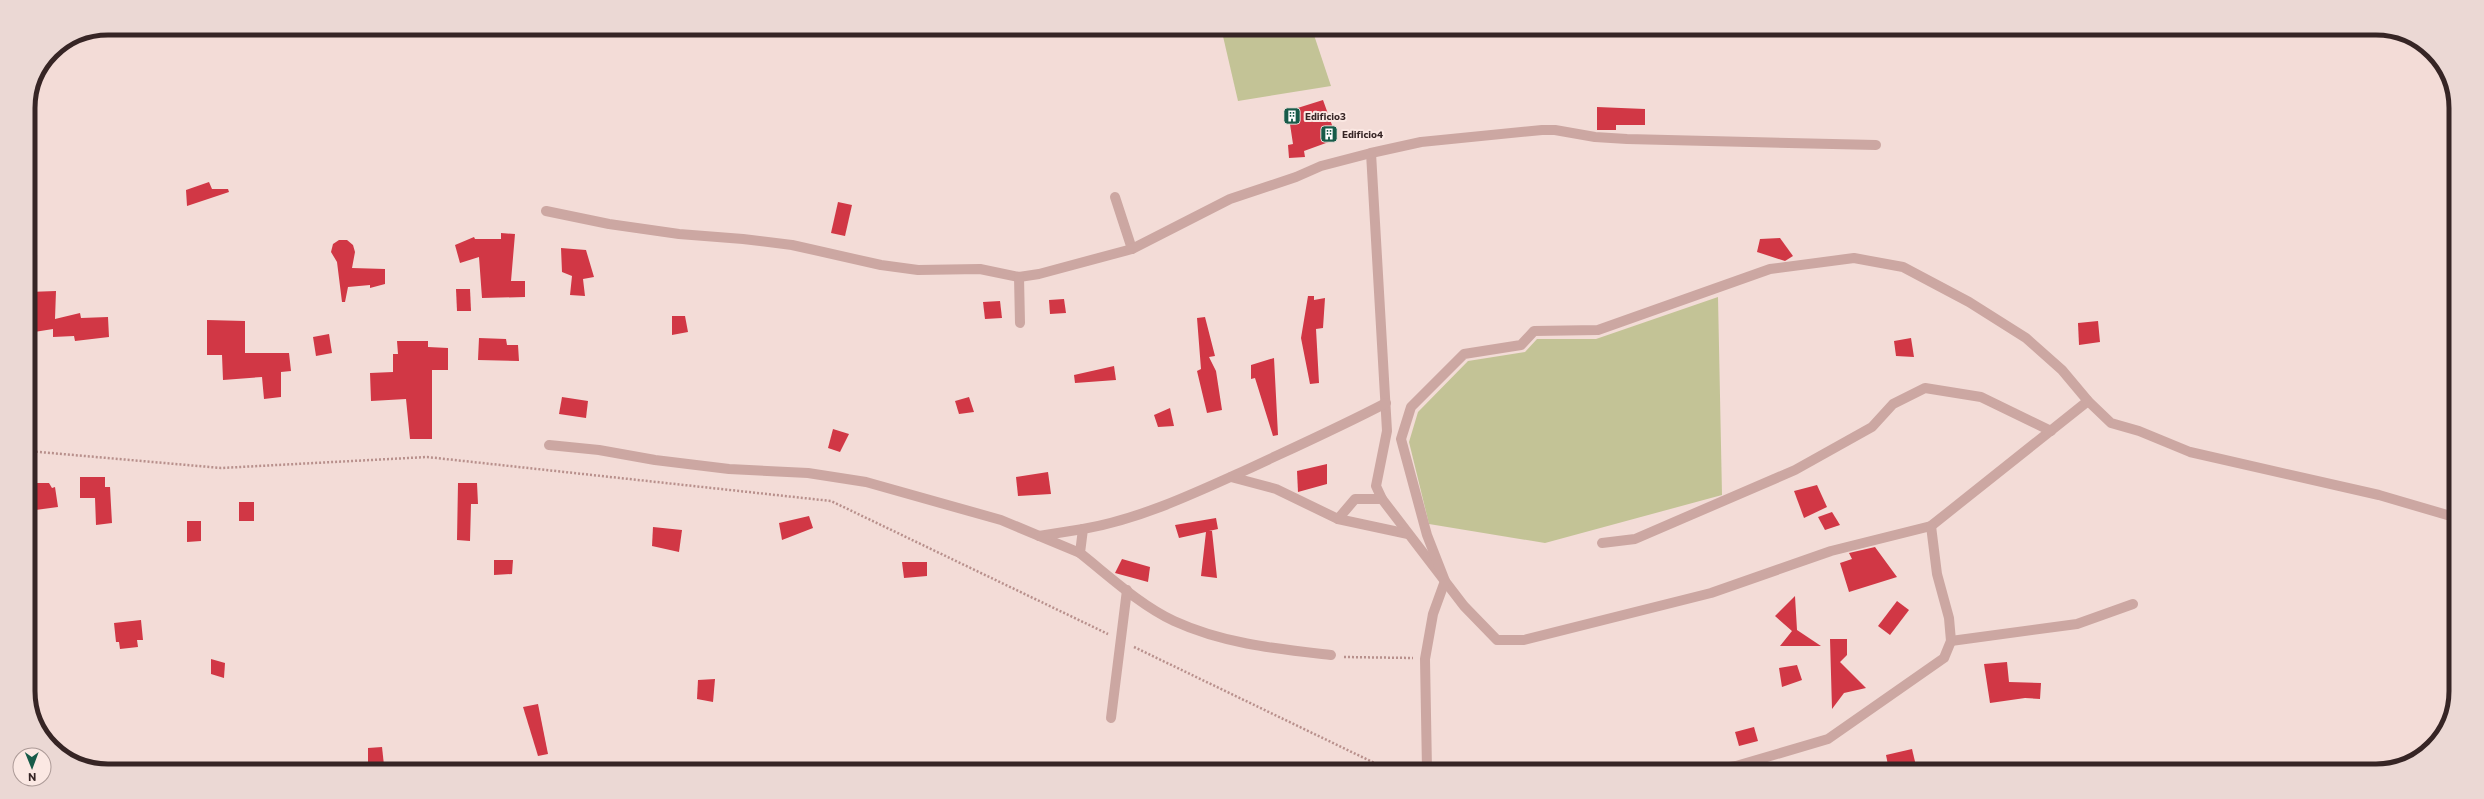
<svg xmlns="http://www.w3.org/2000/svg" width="2484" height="799" font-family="Commissioner,sans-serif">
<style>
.green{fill:#c3c396}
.building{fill:#d13745}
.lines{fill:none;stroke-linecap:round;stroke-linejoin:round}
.path{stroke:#b8908c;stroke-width:2.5;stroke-dasharray:2 2;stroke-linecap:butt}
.minor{stroke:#cca7a2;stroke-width:10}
.labels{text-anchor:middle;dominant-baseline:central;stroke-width:4;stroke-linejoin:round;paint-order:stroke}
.poi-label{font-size:10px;font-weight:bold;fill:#362525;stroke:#fbe8e3;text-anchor:start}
.rim{fill:none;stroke:#362525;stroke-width:5}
</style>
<rect width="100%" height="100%" fill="#f3dcd7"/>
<g class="green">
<path d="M 1230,29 L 1312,29 L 1331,86 L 1238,101 L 1222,32 Z"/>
<path d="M 1718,297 L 1722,495 L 1545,543 L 1429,524 L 1409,442 L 1418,412 L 1468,361 L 1525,352 L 1537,339 L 1596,339 Z"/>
</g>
<g class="building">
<path d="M 1323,100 L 1337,139 L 1304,151 L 1305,157 L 1289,158 L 1288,145 L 1293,144 L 1288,111 Z"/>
<path d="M 1597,107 L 1645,109 L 1645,125 L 1616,125 L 1616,130 L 1597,130 Z"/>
<path d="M 209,182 L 212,189 L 228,189 L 229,192 L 187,206 L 186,190 Z"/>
<path d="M 838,202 L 852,205 L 845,236 L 831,233 Z"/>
<path d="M 501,233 L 515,234 L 511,281 L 525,281 L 525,297 L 482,298 L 479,257 L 460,263 L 455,245 L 474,237 L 475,239 L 501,239 Z"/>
<path d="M 1780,238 L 1793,256 L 1785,261 L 1757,252 L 1760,239 Z"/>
<path d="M 339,240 L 347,240 L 353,245 L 355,252 L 352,268 L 385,269 L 385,284 L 370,288 L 370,285 L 348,287 L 345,302 L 342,302 L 337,262 L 331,252 L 333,244 Z"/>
<path d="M 561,248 L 586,250 L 594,277 L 583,279 L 585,296 L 570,295 L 572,276 L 562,272 Z"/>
<path d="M 456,289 L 470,289 L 471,311 L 457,311 Z"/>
<path d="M 56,291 L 55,319 L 80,313 L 81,318 L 108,317 L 109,337 L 75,341 L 74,336 L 53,337 L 53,329 L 28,333 L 28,292 Z"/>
<path d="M 1308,296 L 1314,296 L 1314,300 L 1325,298 L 1323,328 L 1316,329 L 1319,383 L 1310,384 L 1301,338 Z"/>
<path d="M 1064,299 L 1066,313 L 1050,314 L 1049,300 Z"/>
<path d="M 1000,301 L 1002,318 L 985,319 L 983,302 Z"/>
<path d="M 672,316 L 685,316 L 688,332 L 672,335 Z"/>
<path d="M 1205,317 L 1215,356 L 1209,357 L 1216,371 L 1222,410 L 1207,413 L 1197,371 L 1201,369 L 1197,318 Z"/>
<path d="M 207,320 L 245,321 L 245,353 L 289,353 L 291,371 L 281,372 L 281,397 L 264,399 L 262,377 L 223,380 L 222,355 L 207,355 Z"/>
<path d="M 2098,321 L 2100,342 L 2079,345 L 2078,323 Z"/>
<path d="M 329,334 L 332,353 L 316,356 L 313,337 Z"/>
<path d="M 479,338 L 506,339 L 507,345 L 518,345 L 519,361 L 478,360 Z"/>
<path d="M 1911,338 L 1914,357 L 1896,356 L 1894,341 Z"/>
<path d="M 397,341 L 428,341 L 428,347 L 448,348 L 448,370 L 432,370 L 432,439 L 410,439 L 406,399 L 371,401 L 370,373 L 393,372 L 393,354 L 398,354 Z"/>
<path d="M 1274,358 L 1278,435 L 1273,436 L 1255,378 L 1251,379 L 1251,365 Z"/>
<path d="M 1114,366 L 1116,380 L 1075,383 L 1074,375 Z"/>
<path d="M 562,397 L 588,401 L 586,418 L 559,414 Z"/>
<path d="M 969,397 L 974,412 L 959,414 L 955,401 Z"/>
<path d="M 1170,408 L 1174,426 L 1158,427 L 1154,415 Z"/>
<path d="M 833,429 L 849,434 L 840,452 L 828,448 Z"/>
<path d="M 1327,464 L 1327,484 L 1298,492 L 1297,471 Z"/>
<path d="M 1048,472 L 1051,494 L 1018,496 L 1016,477 Z"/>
<path d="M 80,477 L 105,477 L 105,487 L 110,487 L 112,523 L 96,525 L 95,498 L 80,498 Z"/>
<path d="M 28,483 L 49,483 L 52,488 L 55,487 L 58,507 L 28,511 Z"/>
<path d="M 458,483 L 477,483 L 478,504 L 471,504 L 470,541 L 457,540 Z"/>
<path d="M 1817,485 L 1827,507 L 1804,518 L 1794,491 Z"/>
<rect x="239" y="502" width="15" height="19"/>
<path d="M 1832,512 L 1840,525 L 1825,530 L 1818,517 Z"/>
<path d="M 809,516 L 813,528 L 782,540 L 779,523 Z"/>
<path d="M 1216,518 L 1218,529 L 1209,531 L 1212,531 L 1217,578 L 1201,576 L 1206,532 L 1179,538 L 1175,525 Z"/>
<path d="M 187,521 L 201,521 L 201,541 L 187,542 Z"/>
<path d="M 653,527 L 682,530 L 679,552 L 652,546 Z"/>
<path d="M 1875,547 L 1897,577 L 1849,592 L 1840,563 L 1852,559 L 1849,553 Z"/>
<path d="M 1122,559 L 1150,567 L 1148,582 L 1115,573 Z"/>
<path d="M 494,560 L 513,560 L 512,574 L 494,575 Z"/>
<path d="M 902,562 L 927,562 L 927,576 L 904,578 Z"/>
<path d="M 1795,596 L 1797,630 L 1821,646 L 1780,646 L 1792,631 L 1775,616 Z"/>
<path d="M 1897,601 L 1909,610 L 1890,635 L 1878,626 Z"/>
<path d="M 141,620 L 143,640 L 137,640 L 138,647 L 120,649 L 119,642 L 116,642 L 114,623 Z"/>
<path d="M 1830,639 L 1847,639 L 1847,655 L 1840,662 L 1866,688 L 1844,693 L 1832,709 Z"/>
<path d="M 211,659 L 225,663 L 224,678 L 211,674 Z"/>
<path d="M 2007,662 L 2009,682 L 2041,683 L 2040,699 L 2025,698 L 1990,703 L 1984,664 Z"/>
<path d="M 1797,665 L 1802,680 L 1782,687 L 1779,668 Z"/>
<path d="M 715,679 L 713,702 L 697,699 L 698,680 Z"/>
<path d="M 538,704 L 548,754 L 538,756 L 523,707 Z"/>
<path d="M 1754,727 L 1758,741 L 1739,746 L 1735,732 Z"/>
<path d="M 382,747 L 384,765 L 368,762 L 368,748 Z"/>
<path d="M 1912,749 L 1917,770 L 1889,770 L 1886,755 Z"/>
</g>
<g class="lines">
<g class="path">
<path d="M 28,451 L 221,468 L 427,457 L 831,501 L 1108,634"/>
<path d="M 1134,647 L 1389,770"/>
<path d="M 1344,657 L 1413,658"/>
</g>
<g class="minor">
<path d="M 1371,153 L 1387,431 L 1376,486 L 1382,499 L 1464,606 L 1497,640 L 1524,640 L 1711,593 L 1831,551 L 1931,526 L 2088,401"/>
<path d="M 1115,197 L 1132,249"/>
<path d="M 546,211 L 609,224 L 679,234 L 743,239 L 792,245 L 881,265 L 918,270 L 980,269 L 1019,277 L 1039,274 L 1132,249 L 1230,199 L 1296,177 L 1321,166 L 1371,153 L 1421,142 L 1542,130 L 1555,130 L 1595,137 L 1627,139 L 1876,145"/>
<path d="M 1019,277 L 1020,323"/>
<path d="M 549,445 L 599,450 L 655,460 L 729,469 L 808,473 L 866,482 L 1001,520 L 1080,553"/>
<path d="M 1231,477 L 1276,489 L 1338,519"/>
<path d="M 1382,499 L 1355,499 L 1338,519 L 1408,534"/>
<path d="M 1039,536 L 1083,529"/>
<path d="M 1602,543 L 1635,539 L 1795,470 L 1872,427 L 1893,404 L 1925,388 L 1981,397 L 2051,431"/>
<path d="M 1951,641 L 2077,624 L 2133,604"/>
<path d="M 1331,655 C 1278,649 1224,644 1174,621 C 1140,605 1109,576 1080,553 L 1083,529 C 1140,519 1193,494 1246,470 C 1293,448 1340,427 1386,403"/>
<path d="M 1111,718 L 1127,590"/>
<path d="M 1427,770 L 1425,659 L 1433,614 L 1445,581 L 1427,535 L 1401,439 L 1411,407 L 1464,354 L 1521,345 L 1534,331 L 1598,330 L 1770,269 L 1854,258 L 1903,267 L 1969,302 L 2026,338 L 2062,370 L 2088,401 L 2111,423 L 2139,431 L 2190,452 L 2379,495 L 2454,517"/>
<path d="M 1711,770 L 1736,766 L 1828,739 L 1944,658 L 1951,641 L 1949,618 L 1937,574 L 1931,526"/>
</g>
</g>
<defs>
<symbol id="building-square" viewBox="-11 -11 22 22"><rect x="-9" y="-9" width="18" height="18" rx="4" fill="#175b49" stroke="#fbe8e3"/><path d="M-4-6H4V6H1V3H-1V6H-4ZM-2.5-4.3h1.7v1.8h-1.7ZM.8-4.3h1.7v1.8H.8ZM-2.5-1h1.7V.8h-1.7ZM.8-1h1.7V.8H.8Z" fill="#fff"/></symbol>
</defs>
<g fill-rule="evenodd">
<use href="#building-square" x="1282" y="106" width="20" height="20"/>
<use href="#building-square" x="1319" y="124" width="20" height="20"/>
</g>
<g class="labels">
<g class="poi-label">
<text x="1305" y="116">Edificio3</text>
<text x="1342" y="134">Edificio4</text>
</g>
</g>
<path d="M0 0H2484V799H0ZM108 35H2376A73 73 0 0 1 2449 108V691A73 73 0 0 1 2376 764H108A73 73 0 0 1 35 691V108A73 73 0 0 1 108 35Z" fill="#ebd8d4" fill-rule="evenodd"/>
<path class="rim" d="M108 35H2376A73 73 0 0 1 2449 108V691A73 73 0 0 1 2376 764H108A73 73 0 0 1 35 691V108A73 73 0 0 1 108 35Z"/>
<g transform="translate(32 767) rotate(179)"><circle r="19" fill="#fbe8e3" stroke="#ac9a97"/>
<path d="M0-3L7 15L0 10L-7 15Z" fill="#175b49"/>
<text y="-6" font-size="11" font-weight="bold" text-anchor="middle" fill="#362525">N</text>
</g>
</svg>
